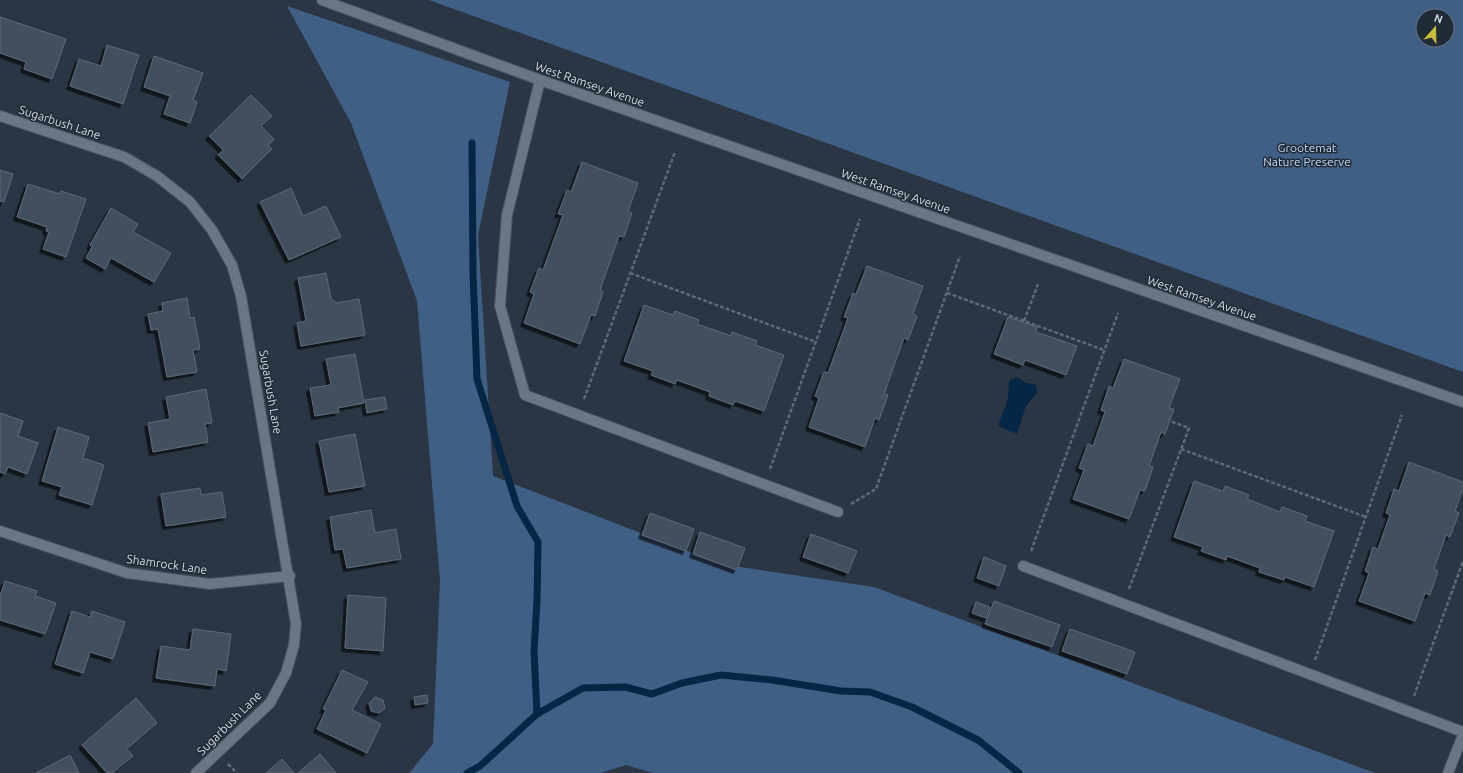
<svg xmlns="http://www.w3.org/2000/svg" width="1463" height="773" font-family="Ubuntu,sans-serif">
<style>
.green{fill:#405f84;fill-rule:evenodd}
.water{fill:#062646}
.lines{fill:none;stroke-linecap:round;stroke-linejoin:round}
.stream{stroke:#062646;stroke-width:7}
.building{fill:#434f5e;stroke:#5d6978;filter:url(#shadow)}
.service-casing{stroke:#48525d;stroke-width:12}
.minor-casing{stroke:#48525d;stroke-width:12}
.tertiary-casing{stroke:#48525d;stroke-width:12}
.path{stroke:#5e6975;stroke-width:2.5;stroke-dasharray:4 2;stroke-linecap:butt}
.service{stroke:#6a7686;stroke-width:10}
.minor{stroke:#6a7686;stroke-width:10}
.tertiary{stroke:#6a7686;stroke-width:10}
.labels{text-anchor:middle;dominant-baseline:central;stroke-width:3;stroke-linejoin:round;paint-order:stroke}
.street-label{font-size:12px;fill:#d4dbe4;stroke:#202b38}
.park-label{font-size:12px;fill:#c6dbf4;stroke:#202b38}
</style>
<defs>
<filter id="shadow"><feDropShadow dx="-3.5" dy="3.5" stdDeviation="0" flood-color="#0009"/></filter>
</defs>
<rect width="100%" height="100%" fill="#2a3643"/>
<g class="green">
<path d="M 429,0 L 1463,0 L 1463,372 ZM 1423,16 L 1447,16 L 1447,40 L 1423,40 Z"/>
<path d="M 287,6 L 510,82 L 478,235 L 493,476 L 721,564 L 874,587 L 1375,773 L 653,773 L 626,765 L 601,773 L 409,773 L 433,744 L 440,581 L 417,301 L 351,123 Z"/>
</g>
<path class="water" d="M 1017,377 L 1026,383 L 1035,384 L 1038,392 L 1026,406 L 1017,434 L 998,426 L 1008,399 L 1009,381 Z"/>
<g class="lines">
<g class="stream">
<path d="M 472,143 L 473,274 L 477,379 L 517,506 L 538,542 L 537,600 L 534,651 L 537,714"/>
<path d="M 467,773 L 480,766 L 537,714 L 583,688 L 625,687 L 652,694 L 682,683 L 721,675 L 772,680 L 841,691 L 870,692 L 912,707 L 978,740 L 1019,773"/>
</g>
</g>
<g class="building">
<path d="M 0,17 L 66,39 L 52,79 L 24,69 L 26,62 L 0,53 Z"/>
<path d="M 107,45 L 139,55 L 123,104 L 70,86 L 79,59 L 101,66 Z"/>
<path d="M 154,56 L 203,73 L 193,100 L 197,102 L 190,123 L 164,114 L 170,96 L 144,87 Z"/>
<path d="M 251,95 L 272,116 L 261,126 L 274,139 L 268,146 L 272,149 L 242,179 L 218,155 L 223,150 L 209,136 Z"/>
<path d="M 582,162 L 638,183 L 628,212 L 632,213 L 624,237 L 619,236 L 600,290 L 603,292 L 595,316 L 591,315 L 580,344 L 524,323 L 534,294 L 530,292 L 539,268 L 543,270 L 563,215 L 558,214 L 567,190 L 571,192 Z"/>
<path d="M 0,170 L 13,174 L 4,202 L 0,201 Z"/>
<path d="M 28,184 L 60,194 L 61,191 L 86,199 L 66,257 L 43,249 L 49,232 L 46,231 L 47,227 L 17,217 Z"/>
<path d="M 291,188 L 303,216 L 326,206 L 341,237 L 289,260 L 260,202 Z"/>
<path d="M 111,208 L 138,224 L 133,232 L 171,253 L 154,282 L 111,258 L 105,269 L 86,258 L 92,247 L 90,245 Z"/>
<path d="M 867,266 L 923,286 L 913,314 L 917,316 L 908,340 L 904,338 L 884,394 L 888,395 L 879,420 L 875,418 L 865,447 L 809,427 L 819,398 L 815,396 L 824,372 L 828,373 L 848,318 L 844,317 L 853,293 L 856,294 Z"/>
<path d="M 326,273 L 331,299 L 337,303 L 359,299 L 365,335 L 301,346 L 297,323 L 306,321 L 298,278 Z"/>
<path d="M 187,298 L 190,318 L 194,317 L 200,349 L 193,350 L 197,372 L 167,377 L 158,329 L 151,330 L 148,314 L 163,311 L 162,303 Z"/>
<path d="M 644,305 L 673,315 L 675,311 L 699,320 L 697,324 L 731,336 L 732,332 L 757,341 L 755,345 L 784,355 L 764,411 L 735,401 L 733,405 L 709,396 L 710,392 L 677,380 L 675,384 L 651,375 L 653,371 L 624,361 Z"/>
<path d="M 1008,317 L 1037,327 L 1036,332 L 1077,346 L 1066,375 L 1025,360 L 1023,365 L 994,354 Z"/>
<path d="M 355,354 L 364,403 L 338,408 L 339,412 L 315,416 L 310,388 L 331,385 L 326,359 Z"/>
<path d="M 1124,359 L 1180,379 L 1169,408 L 1174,409 L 1165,434 L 1161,432 L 1149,466 L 1153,467 L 1145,491 L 1140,490 L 1129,519 L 1073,499 L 1084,470 L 1079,468 L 1088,444 L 1093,446 L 1105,412 L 1101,410 L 1109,386 L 1113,388 Z"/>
<path d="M 206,389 L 212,423 L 205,424 L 208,442 L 153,452 L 148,423 L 170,419 L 166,397 Z"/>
<path d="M 385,397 L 387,409 L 367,413 L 365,400 Z"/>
<path d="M 0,413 L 23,421 L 18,436 L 38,443 L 27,474 L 8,467 L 5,474 L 0,472 Z"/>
<path d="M 58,427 L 89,437 L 83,458 L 104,465 L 92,505 L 59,495 L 62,487 L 42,481 Z"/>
<path d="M 355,434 L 365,486 L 329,492 L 319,441 Z"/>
<path d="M 1409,462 L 1463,482 L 1463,488 L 1455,511 L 1459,513 L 1450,537 L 1446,535 L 1434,569 L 1438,571 L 1430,595 L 1425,593 L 1415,621 L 1359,601 L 1369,573 L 1365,571 L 1373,547 L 1378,549 L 1390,515 L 1386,513 L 1394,489 L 1399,491 Z"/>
<path d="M 1194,481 L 1223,491 L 1225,486 L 1249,495 L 1247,499 L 1280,512 L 1282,507 L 1307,516 L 1305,521 L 1334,531 L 1314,587 L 1285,577 L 1284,580 L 1259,572 L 1260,568 L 1227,556 L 1226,560 L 1201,551 L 1203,547 L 1174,537 Z"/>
<path d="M 200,488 L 201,495 L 222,492 L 226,517 L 166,526 L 161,494 Z"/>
<path d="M 371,510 L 375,533 L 396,529 L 401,559 L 347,568 L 343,549 L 335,550 L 330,517 Z"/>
<path d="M 650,513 L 694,529 L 686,551 L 642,535 Z"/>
<path d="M 700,532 L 745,548 L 737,570 L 693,554 Z"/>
<path d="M 811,534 L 857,551 L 848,573 L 803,557 Z"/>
<path d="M 984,557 L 1006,566 L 999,586 L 977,578 Z"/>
<path d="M 5,581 L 37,591 L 35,596 L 56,603 L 45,634 L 0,620 L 0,596 Z"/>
<path d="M 348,595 L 386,598 L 383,651 L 345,648 Z"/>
<path d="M 994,601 L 1060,625 L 1052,647 L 985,624 Z"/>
<path d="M 976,602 L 990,607 L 986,618 L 972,613 Z"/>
<path d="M 72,611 L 90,617 L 92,611 L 125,622 L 113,659 L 90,652 L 83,673 L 55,664 Z"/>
<path d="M 193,629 L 231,634 L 226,671 L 217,669 L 215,686 L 156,678 L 161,646 L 190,650 Z"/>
<path d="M 1070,629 L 1135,652 L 1127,674 L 1062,651 Z"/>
<path d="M 342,670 L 368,682 L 352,710 L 381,724 L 367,753 L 317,729 L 326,710 L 323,709 Z"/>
<path d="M 427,695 L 428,703 L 415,705 L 414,697 Z"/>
<path d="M 375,697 L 383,700 L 385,708 L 379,713 L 371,711 L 369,703 Z"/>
<path d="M 136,698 L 157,723 L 127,749 L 133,756 L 112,773 L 107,773 L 82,745 Z"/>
<path d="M 320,754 L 336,773 L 298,773 Z"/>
<path d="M 70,755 L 79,773 L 36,773 Z"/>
<path d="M 282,759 L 294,773 L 266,773 Z"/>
</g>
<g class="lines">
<defs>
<g id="service">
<path d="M 540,80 L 507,215 L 500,306 L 525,395 L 838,512"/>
<path d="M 1023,566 L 1463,732"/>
</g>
<g id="minor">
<path d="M 0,116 L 124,157 L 157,176 L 190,202 L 212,230 L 232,265 L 241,296 L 296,624 L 294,645 L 286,673 L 270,703 L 196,773"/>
<path d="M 0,531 L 127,573 L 210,584 L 290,576"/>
</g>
<g id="tertiary">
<path d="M 322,0 L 540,80 L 1463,402"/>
<path d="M 1448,773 L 1463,735"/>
</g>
</defs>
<use href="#service" class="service-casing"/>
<use href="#minor" class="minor-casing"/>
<use href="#tertiary" class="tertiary-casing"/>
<g class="path">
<path d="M 630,273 L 816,342"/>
<path d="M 947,293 L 1104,350"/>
<path d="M 1024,321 L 1038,284"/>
<path d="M 584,399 L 675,152"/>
<path d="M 1181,449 L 1366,517"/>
<path d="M 770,469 L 860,219"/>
<path d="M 851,504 L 876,489 L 960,256"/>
<path d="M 1031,551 L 1118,313"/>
<path d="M 1129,589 L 1189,428 L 1170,421"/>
<path d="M 1315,660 L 1402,415"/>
<path d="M 1414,696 L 1463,561"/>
<path d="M 228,764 L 237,773"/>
</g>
<use href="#service" class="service"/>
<use href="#minor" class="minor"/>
<use href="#tertiary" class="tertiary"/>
</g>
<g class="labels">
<g class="street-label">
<text transform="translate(590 84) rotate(19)">West Ramsey Avenue</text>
<text transform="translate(60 122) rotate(18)">Sugarbush Lane</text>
<text transform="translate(896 191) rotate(19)">West Ramsey Avenue</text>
<text transform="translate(1202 298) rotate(19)">West Ramsey Avenue</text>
<text transform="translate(271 392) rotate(80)">Sugarbush Lane</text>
<text transform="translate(167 564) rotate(8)">Shamrock Lane</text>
<text transform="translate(229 723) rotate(-45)">Sugarbush Lane</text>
</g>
<g class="park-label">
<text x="1307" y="147">Grootemat<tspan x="1307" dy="14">Nature Preserve</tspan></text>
</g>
</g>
<g transform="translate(1435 28) rotate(20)"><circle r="19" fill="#202b38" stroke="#68717d"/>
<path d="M0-3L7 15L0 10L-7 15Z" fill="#c7bb3b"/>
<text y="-6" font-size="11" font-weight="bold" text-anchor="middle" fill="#d4dbe4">N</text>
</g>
</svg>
